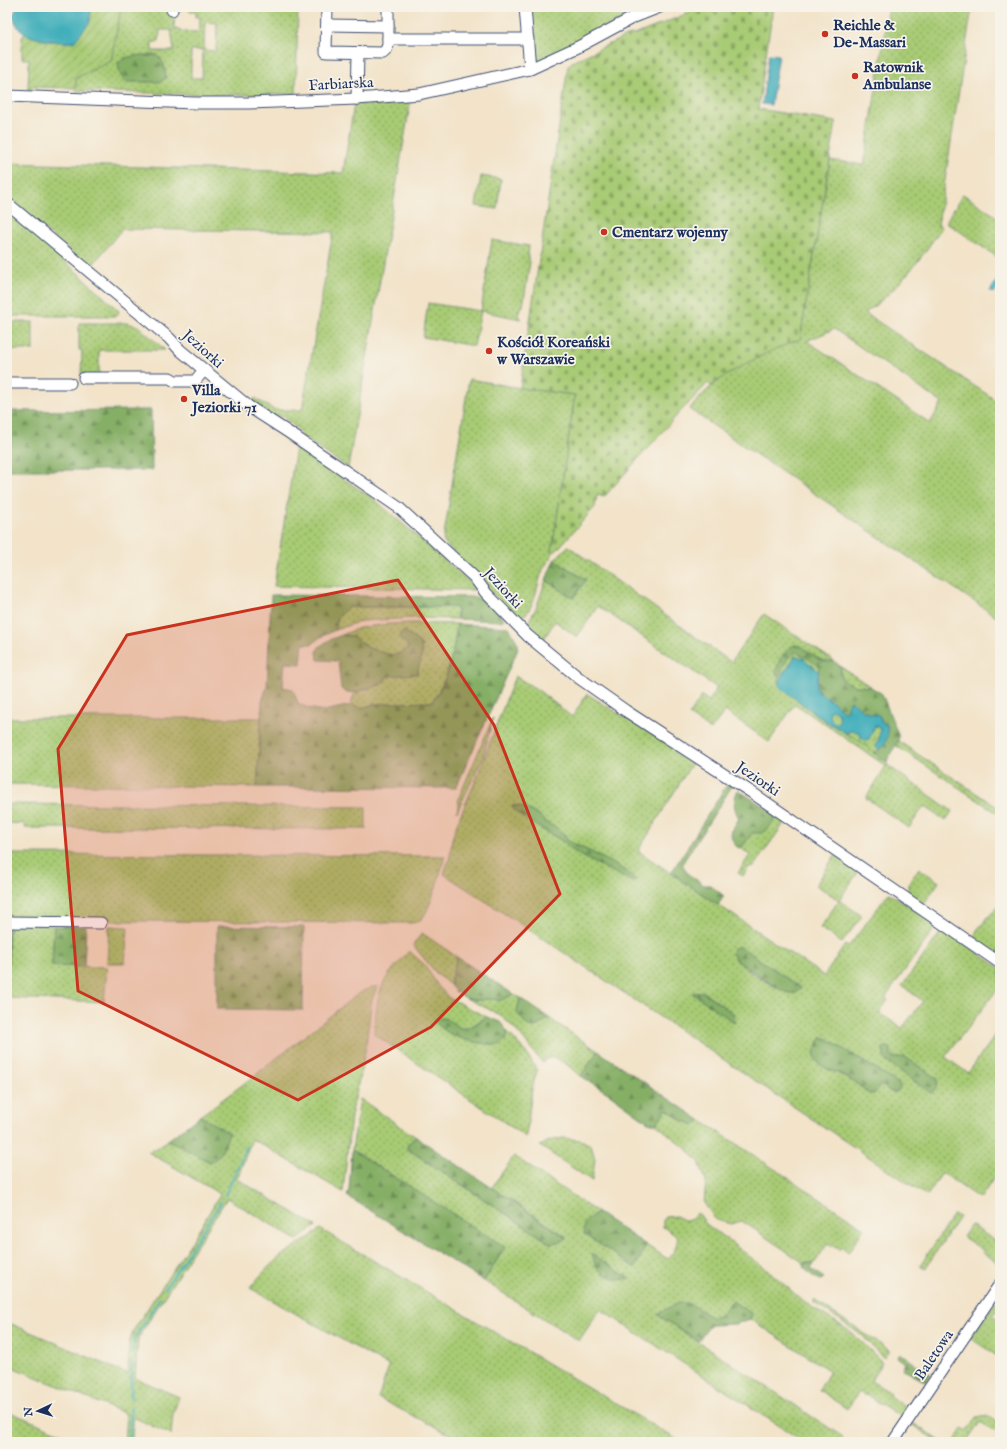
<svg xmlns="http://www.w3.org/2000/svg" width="1007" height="1449" font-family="'IM FELL English',serif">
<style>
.grass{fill:url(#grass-dots);stroke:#627d69;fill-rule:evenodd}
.forest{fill:url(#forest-firs);stroke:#506f62}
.wetland{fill:url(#wetland-marsh);stroke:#627d69}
.cemetery{fill:url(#cemetery-stones);stroke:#627d69}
.garden{fill:url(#garden-furrows);stroke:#627d69}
.water{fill:#3eadba;stroke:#2c6e8c;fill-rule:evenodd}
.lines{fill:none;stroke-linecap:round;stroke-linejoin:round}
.stream{stroke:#3eadba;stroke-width:2}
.minor-casing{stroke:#3b4a6e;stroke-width:13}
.minor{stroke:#fff;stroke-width:11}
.marked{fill:#c8321e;fill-opacity:0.2;stroke:#c8321e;stroke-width:3;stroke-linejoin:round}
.poi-dot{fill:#c8321e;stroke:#f7f3e8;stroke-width:1.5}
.labels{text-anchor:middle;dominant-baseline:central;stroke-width:3.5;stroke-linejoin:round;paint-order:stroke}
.poi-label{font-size:15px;font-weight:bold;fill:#1b2f5e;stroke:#f7f3e8;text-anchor:start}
.street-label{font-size:15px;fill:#1b2f5e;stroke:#f7f3e8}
</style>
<defs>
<pattern id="grass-dots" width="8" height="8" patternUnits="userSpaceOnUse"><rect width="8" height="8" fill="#a8cb74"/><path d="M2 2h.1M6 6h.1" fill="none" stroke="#88a562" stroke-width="1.8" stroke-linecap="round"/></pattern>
<pattern id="forest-firs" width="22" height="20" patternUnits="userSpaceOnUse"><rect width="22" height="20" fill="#86af66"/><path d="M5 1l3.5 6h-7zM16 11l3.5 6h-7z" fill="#6d8f57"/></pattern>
<pattern id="wetland-marsh" width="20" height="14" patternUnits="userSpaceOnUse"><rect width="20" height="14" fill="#a8cb74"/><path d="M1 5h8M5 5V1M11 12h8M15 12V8" fill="none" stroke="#88a562"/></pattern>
<pattern id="cemetery-stones" width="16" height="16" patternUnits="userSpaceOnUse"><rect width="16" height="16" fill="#a8cb74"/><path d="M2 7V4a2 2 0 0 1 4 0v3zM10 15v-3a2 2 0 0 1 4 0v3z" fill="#88a562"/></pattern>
<pattern id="garden-furrows" width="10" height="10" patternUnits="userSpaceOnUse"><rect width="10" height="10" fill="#a8cb74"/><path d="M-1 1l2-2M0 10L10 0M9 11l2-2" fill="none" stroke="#88a562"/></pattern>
</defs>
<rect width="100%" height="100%" fill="#f7f3e8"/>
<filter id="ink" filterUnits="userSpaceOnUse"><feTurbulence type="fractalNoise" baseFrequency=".025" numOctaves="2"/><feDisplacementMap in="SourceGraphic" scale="8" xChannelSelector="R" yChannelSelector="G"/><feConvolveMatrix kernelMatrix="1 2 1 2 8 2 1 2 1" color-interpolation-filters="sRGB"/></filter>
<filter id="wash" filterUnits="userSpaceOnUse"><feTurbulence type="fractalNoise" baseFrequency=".012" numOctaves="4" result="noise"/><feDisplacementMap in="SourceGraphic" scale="16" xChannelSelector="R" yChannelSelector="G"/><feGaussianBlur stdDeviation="0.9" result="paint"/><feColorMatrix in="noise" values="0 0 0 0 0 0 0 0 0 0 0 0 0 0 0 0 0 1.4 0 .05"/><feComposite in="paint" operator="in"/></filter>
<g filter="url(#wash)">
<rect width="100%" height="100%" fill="#f2e3c9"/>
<g class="grass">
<path d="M 121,7 L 298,7 L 296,94 L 221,95 L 76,91 L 75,78 L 111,61 ZM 179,9 L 190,9 L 190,12 L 196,12 L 196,17 L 200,17 L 199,32 L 181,31 L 174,28 L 175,12 L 179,12 ZM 205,22 L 217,23 L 216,51 L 204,50 ZM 160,30 L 171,30 L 174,51 L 152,51 L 152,42 L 159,42 ZM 191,50 L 203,50 L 202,78 L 191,78 ZM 157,55 L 164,65 L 166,78 L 124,58 L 138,56 Z"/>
<path d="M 529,7 L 623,7 L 624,8 L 622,20 L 540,61 L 533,56 Z"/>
<path d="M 889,7 L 972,7 L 938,225 L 942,227 C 921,259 897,291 865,313 L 1000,403 L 1000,619 L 689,409 C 697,401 704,392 713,385 C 739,364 770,351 800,338 L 830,160 L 864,165 ZM 834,329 L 942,403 L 930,423 L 807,341 Z"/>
<path d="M 411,99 L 348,468 L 301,436 L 299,430 L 283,417 L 268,414 L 252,402 L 255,398 L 274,410 L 302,410 L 333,232 L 122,229 L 90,268 L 7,198 L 7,163 L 343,173 L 354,104 Z"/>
<path d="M 481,176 L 501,179 L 497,209 L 476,206 Z"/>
<path d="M 963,194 L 1000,219 L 1000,259 L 946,222 Z"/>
<path d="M 7,212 L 23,226 L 27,226 L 119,311 L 117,316 L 7,316 Z"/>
<path d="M 492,240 L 529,246 L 528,258 L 530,262 L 523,306 L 520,308 L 518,315 L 521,319 L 481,311 L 474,346 L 423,337 L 428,303 L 481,311 Z"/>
<rect x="7" y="322" width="26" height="28"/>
<path d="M 79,323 L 127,323 L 138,326 L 165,350 L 99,350 L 99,376 L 81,376 L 82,350 L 79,350 Z"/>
<path d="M 469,379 L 520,388 L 575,395 L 551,559 C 547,563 544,566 542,572 C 536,587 535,613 517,620 L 443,541 Z"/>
<path d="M 297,441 L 345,480 L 374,499 L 472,584 L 475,590 L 274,586 Z"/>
<path d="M 568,546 L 731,662 L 764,614 L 834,661 C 819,663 812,654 801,646 L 776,675 L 780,677 L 778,682 L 780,687 L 821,718 L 866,745 L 882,759 L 887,761 L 887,765 L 952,811 L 946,821 L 924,806 L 909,828 L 866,798 L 886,766 L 795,704 L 769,742 L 725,711 L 711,730 L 689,715 L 702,696 L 709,701 L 717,688 L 598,606 L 577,637 L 555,621 L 542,642 L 526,626 L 536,608 L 546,580 L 573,598 L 585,579 L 554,560 Z"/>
<path d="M 348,607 L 454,607 L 457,609 L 457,619 L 415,618 L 361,621 L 335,630 L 338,617 Z"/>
<path d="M 412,623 L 457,624 C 453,655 450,676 432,702 L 374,704 L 362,708 L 352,705 C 350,688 368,691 379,685 C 383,684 386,679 388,676 L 396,675 L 422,654 L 421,644 L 404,631 L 409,647 C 404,651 399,655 392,655 C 380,655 354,641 342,635 L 359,628 L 387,624 Z"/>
<path d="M 841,667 L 871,687 L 855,686 L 843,680 L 840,674 Z"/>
<path d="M 515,676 L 538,690 L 572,717 L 587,694 L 694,760 L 638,851 L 824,976 L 845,945 L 848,947 L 889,893 L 937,925 L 885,998 L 888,1000 L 879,1013 L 902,1028 L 923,1001 L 902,986 L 943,929 L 1000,968 L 1000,986 L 945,1057 L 968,1073 L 1000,1029 L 1000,1173 L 998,1172 L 980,1199 L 942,1173 L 927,1196 L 569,956 L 444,874 L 450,856 L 452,839 L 458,821 L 477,777 ZM 513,805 L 522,807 L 540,816 L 547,823 L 563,833 L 568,841 L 593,853 L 626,871 L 635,882 L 587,859 L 571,849 L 564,842 L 534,825 ZM 733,948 L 789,993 C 771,985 742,970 732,953 ZM 704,992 L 734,1014 L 734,1022 L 693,993 ZM 821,1038 L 826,1038 L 899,1084 L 891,1092 L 881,1085 L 869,1094 C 857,1082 843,1075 827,1069 ZM 883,1053 L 891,1055 L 895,1058 L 905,1057 L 937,1079 L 933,1092 L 931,1093 L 918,1084 L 908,1076 L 888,1063 L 885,1060 Z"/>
<path d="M 834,709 C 839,713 842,718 838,723 L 833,722 L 829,715 L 830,711 Z"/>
<path d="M 7,718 L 261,718 L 257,787 L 7,784 Z"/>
<path d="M 493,718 L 483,757 L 457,812 L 459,797 Z"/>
<path d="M 898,741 L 1000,809 L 1000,815 L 895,745 Z"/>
<path d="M 7,804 L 366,807 L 366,829 L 25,828 L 25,824 L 7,823 Z"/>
<path d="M 777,815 L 785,822 L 754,866 L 749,867 L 743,876 L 738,873 L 750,855 L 741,848 L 753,831 L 774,819 Z"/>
<path d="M 7,854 L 445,856 C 441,869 430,915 419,921 C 417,922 413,923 410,923 L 7,920 Z"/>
<path d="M 835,855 L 859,871 L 839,900 L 862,916 L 842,943 L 820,928 L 839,900 L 816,885 Z"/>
<path d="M 919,868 L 939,882 L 923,905 L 908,895 C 906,885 914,876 919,868 Z"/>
<path d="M 997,907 L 1000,909 L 1000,958 L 973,940 L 977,930 Z"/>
<path d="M 9,924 L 54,926 L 52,966 L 107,967 L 104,1002 L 7,998 Z"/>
<path d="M 109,926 L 128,927 L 125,963 L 107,963 Z"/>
<path d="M 422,933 L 457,957 L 451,979 L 451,986 L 436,973 L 413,945 Z"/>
<path d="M 409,951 L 425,965 L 438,986 L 449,998 L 487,1017 C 467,1027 467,1036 445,1018 L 435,1022 C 453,1040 474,1043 499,1044 L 507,1038 L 507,1031 L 525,1051 L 537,1070 L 532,1089 L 526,1137 L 374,1034 C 376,1014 376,994 387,977 C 393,968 402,959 409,951 Z"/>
<path d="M 378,986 L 372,999 L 365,1052 L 351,1116 L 343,1192 L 252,1139 L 237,1179 L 316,1226 L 297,1240 L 227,1198 L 138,1338 L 135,1378 L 179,1397 L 173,1414 L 171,1435 L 133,1417 L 132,1442 L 124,1442 L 126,1414 L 7,1365 L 7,1322 L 128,1374 L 129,1343 L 133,1331 L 199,1230 L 220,1194 L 148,1152 L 158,1147 L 168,1140 L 210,1162 L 229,1133 L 200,1116 L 249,1080 L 359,993 L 372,987 Z"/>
<path d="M 513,994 L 520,998 L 517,1013 L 539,1025 L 549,1018 L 598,1051 L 581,1076 L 566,1064 L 554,1057 L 546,1059 L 543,1063 L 515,1029 L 500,1015 L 466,998 L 477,1000 L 489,999 L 501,1000 Z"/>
<path d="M 360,1099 L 416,1137 L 408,1144 L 407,1149 L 550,1243 L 560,1242 L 567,1237 L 492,1188 C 498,1176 507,1167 514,1156 L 598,1213 L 589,1218 L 635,1267 L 646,1245 L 668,1259 C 675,1253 676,1246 678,1237 L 663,1227 L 663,1221 L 665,1217 L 676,1216 L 686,1221 L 692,1219 L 697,1213 L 700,1215 L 706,1224 L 768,1270 L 804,1302 L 848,1330 L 863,1343 L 882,1362 L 871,1381 L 891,1393 L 889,1396 L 909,1409 L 903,1418 L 867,1395 L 866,1396 L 859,1392 L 847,1409 L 819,1390 L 830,1371 L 750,1319 L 752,1314 L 732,1301 L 720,1315 L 714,1318 L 707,1316 L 692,1305 L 658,1315 L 843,1437 L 840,1442 L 837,1441 L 836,1442 L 804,1442 L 600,1309 L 579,1341 L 484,1281 L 504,1247 L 352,1150 Z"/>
<path d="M 666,1109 L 682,1120 L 694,1125 L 700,1120 L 864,1228 L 848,1253 L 841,1247 L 839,1250 L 828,1243 L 814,1264 L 810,1263 L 804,1263 L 742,1221 L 731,1224 L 716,1220 L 704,1203 L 706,1181 L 699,1162 L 689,1151 L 656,1124 Z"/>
<path d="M 563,1138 L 581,1140 L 591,1145 L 595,1159 L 592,1181 L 540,1146 L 549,1141 Z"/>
<path d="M 954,1214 L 959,1217 L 925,1269 L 920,1266 Z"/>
<path d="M 971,1225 L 1000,1244 L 1000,1264 L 982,1252 L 983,1250 L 963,1237 Z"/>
<path d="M 320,1229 L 681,1442 L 465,1442 L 378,1398 L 389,1366 L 250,1288 C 259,1277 269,1265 281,1256 C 294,1247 308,1239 320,1229 Z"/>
<path d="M 1000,1297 L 1000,1306 L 993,1316 L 1000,1320 L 1000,1358 L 970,1338 Z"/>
<path d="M 814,1300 L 889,1350 L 884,1358 L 878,1353 L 863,1336 L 814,1303 Z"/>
<path d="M 7,1411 L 82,1442 L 7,1442 Z"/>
<path d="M 987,1415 L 1000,1424 L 1000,1434 L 980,1422 L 967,1442 L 954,1442 L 963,1428 L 967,1431 L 977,1417 Z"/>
<path d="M 913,1423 L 942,1442 L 938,1442 L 911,1424 Z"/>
</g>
<g class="forest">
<path d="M 157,55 C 164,61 165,69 166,78 L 159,82 L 126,82 C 120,78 119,70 118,63 C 128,54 144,55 157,55 Z"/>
<path d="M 151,410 L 152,470 L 7,470 L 7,411 Z"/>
<path d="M 554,560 L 586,580 L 573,598 L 546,580 Z"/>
<path d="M 271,595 L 475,597 L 482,599 L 502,616 L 504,619 L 501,621 L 457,619 L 457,609 L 454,607 L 348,607 L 338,617 L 335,630 L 319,638 L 313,644 L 303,644 L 301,664 L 285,663 L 283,687 L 293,689 L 298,703 L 308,708 L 323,711 L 352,705 L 362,708 L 374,704 L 432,702 C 450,676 453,655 457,624 L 509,627 L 518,644 L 517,651 L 456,788 L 257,787 L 262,701 L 267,686 Z"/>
<path d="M 405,631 L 421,644 L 422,654 L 417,674 L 388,676 L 380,685 L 366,688 L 355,693 L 345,692 L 341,689 L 338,661 L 318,660 L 317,651 L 319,647 L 329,640 L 342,635 L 352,636 L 369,648 L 391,655 L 401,653 L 409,647 L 407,644 L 400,639 L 401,633 Z"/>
<path d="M 794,645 L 801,646 L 820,660 L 826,662 L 834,661 L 841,667 L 840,674 L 843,680 L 855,686 L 871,687 L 882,694 L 899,737 C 897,746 890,752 887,761 L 882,759 L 873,752 C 885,751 889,735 887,725 L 881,722 L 881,718 L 876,714 L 873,715 L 857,707 L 854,703 L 847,707 L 847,711 L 844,712 L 835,703 L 820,693 L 816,687 L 819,668 L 818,666 L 781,672 L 780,677 L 776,675 C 776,663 784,651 794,645 Z"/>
<path d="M 728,783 L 732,786 L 682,864 L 688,874 L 704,885 L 710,885 L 724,896 L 718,905 L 671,873 Z"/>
<path d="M 738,790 L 777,815 C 770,825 767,837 753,832 L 741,848 L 737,847 C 726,834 733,830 739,818 C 733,808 733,800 738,790 Z"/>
<path d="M 512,805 L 522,807 L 540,816 L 547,823 L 557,828 L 563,833 L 568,841 L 593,853 L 626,871 L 636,880 L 635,883 L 587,859 L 571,849 L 564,842 L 520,815 L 515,811 Z"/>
<path d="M 7,926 L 9,926 L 7,985 Z"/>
<path d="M 54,926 L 86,926 L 84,967 L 52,966 Z"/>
<path d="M 217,926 L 304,927 L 303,1010 L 217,1009 Z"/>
<path d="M 741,947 L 801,988 L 796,993 L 789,993 L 779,989 L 737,961 L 732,953 L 733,948 Z"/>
<path d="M 457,957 L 513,994 L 501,1000 L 489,999 L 477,1000 L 466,998 L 456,992 L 451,986 L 451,979 Z"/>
<path d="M 703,992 L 734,1014 L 735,1023 L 692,993 Z"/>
<path d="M 520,998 L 549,1018 L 539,1025 L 533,1028 L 527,1025 L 517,1013 Z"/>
<path d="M 487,1017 L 500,1022 L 507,1031 L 507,1038 L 499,1045 C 474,1043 453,1040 435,1022 C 444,1010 455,1029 465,1029 C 471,1029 481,1020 487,1017 Z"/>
<path d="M 821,1038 L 826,1038 L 899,1084 L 900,1088 L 897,1092 L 891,1092 L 881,1085 L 874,1094 L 869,1094 C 861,1086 851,1080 841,1074 C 834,1071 821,1068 817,1061 C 815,1058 815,1054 814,1052 Z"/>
<path d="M 887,1047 L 891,1048 L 891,1055 L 894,1058 L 905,1057 L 938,1079 C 937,1085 936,1090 931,1093 L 885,1060 L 883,1048 Z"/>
<path d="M 598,1051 L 700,1120 L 694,1125 L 682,1120 L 666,1109 L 656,1124 L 648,1122 L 611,1095 L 581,1076 Z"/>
<path d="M 200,1116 L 229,1133 C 225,1144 222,1158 210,1162 L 168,1140 Z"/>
<path d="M 416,1137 L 567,1238 L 560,1242 L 550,1243 L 407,1148 L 408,1144 Z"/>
<path d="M 352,1150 L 505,1247 L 484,1281 L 347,1196 L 349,1190 Z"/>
<path d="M 598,1213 L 646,1245 L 635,1268 L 584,1234 L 584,1224 L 589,1218 Z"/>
<path d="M 592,1254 L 629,1278 C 617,1283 601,1275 595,1264 C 594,1261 593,1257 592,1254 Z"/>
<path d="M 804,1263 L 810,1263 L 814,1264 L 811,1269 L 824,1278 L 821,1280 L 814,1277 L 805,1269 Z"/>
<path d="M 732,1301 L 752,1314 L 750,1319 L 735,1324 L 711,1325 L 702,1335 L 698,1341 L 658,1315 C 669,1307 681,1298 694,1306 C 701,1310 706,1315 714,1318 L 720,1315 Z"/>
<path d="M 900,1353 L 931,1375 L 926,1382 L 902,1369 L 905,1363 L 897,1357 Z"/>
</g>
<g class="wetland">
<path d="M 796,652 L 818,665 L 819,672 L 812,665 L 795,656 L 788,668 L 784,671 L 780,682 L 778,682 C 781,671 785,657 796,652 Z"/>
<path d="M 875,726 L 880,728 L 879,740 L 876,744 L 878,749 L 881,749 L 876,752 L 873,752 L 866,745 L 846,733 L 850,731 L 859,732 L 861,736 L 872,731 Z"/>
</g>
<path class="cemetery" d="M 703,7 L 773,7 L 758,109 L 836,122 L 800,339 C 769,351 738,366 711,386 L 708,383 L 679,413 L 604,497 L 597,495 L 595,507 L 555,552 L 552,551 L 575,395 L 520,388 L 568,66 L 572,62 L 626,36 L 637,34 Z"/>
<path class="garden" d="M 91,7 L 121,7 L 111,61 L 76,78 L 76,88 L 31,87 L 31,90 L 28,90 L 29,59 L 22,59 L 22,37 L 25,34 L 47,41 L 66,42 L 78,37 L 91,15 Z"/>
<g class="water">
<path d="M 17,7 L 91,7 L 90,22 L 74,42 C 61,43 33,40 22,32 C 17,28 16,21 12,17 Z"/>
<path d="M 769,54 L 779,55 L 771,105 L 762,104 Z"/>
<path d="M 999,277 L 1000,285 L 994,293 L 990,291 Z"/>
<path d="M 795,656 L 803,658 L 819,672 L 816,687 L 820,693 L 835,703 L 844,712 L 847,711 L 848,703 L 851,701 C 861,707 864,715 879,715 L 881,722 L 887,725 C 889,734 887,741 881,749 L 878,749 L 876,747 L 876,744 L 879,740 L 880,728 L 875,726 L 868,741 L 861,738 L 859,732 L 850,731 L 846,733 L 821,718 L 780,687 L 778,682 L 780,682 L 784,671 L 788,668 ZM 832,710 C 838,710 842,717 838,723 L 835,723 L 831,719 L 829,712 Z"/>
</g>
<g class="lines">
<g class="stream">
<path d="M 225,1195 L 234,1176 L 247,1146"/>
<path d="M 165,1289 L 221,1202"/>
<path d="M 133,1353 L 134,1339 L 160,1298"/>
<path d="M 131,1399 L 132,1361"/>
<path d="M 129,1442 L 131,1407"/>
</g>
</g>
</g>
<g filter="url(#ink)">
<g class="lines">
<defs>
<g id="minor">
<path d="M 327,7 L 326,52 L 383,53 L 386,50 L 388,45 L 388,7"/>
<path d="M 525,7 L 530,69"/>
<path d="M 172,10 L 172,7"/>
<path d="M 327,25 L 388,26"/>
<path d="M 388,39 L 528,39"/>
<path d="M 7,96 L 195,103 L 249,103 L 357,99 L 419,94 L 530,69 L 578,47 L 632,18 L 660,7"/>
<path d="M 357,99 L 358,54"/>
<path d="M 7,203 L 169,338 L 180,350 L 248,406 L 288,432 L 398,507 L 474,577 L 486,593 L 528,636 L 579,678 L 626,711 L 751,792 L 1000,963"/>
<path d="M 84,378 L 170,378 L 175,381 L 195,381 L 204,370"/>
<path d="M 7,383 L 70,383"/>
<path d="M 7,922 L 101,923"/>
<path d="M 893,1442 L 1000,1284"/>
</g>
</defs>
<use href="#minor" class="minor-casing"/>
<use href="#minor" class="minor"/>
</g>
</g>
<path class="marked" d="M 398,580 L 494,725 L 560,894 L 431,1027 L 298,1100 L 78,991 L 58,749 L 127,635 Z"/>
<g class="poi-dot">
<circle cx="825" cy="34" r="4"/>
<circle cx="855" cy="76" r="4"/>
<circle cx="604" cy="232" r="4"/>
<circle cx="489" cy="351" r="4"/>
<circle cx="184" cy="399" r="4"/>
</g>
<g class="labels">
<g class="poi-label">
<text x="833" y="25">Reichle &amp;<tspan x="833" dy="17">De-Massari</tspan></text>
<text x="863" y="67">Ratownik<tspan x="863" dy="17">Ambulanse</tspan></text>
<text x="612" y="232">Cmentarz wojenny</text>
<text x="497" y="342">Kościół Koreański<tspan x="497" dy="17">w Warszawie</tspan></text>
<text x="192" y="390">Villa<tspan x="192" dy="17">Jeziorki 71</tspan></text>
</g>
<g class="street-label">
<text transform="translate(341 84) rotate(-3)">Farbiarska</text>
<text transform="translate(203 349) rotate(42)">Jeziorki</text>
<text transform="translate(503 588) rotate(48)">Jeziorki</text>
<text transform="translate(758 779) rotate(34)">Jeziorki</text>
<text transform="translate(934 1355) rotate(-56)">Baletowa</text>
</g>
</g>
<rect width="1007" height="1449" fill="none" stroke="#f7f3e8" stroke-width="24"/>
<g transform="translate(38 1411) rotate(266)" stroke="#f7f3e8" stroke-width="3" paint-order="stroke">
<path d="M0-3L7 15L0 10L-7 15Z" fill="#1b2f5e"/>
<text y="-6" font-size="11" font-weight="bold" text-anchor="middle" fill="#1b2f5e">N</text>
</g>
</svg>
